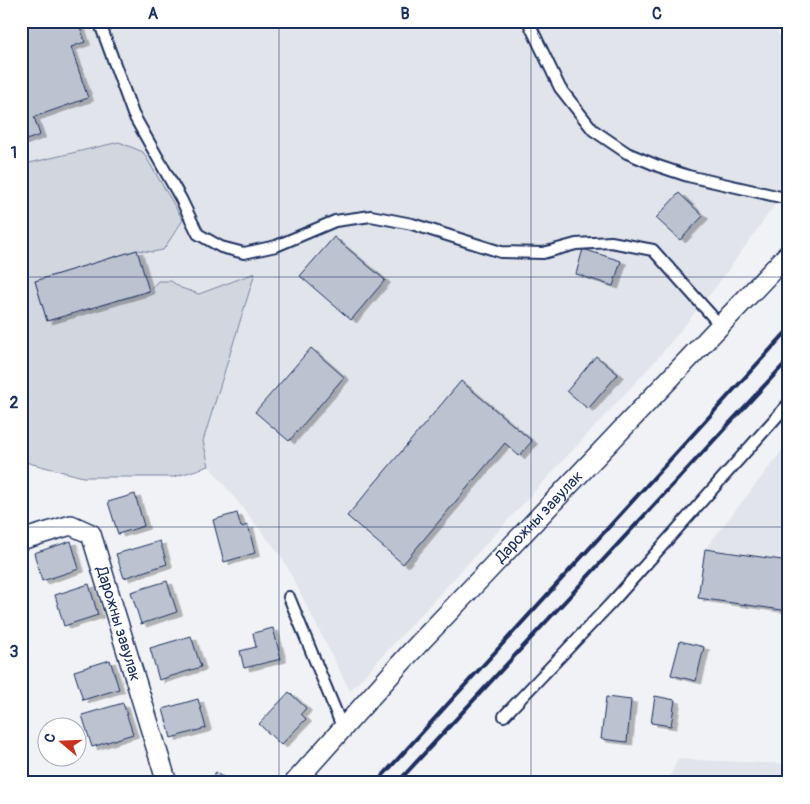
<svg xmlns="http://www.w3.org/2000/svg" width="810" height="804" font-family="Pangolin,sans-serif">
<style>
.built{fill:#e1e4ea}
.green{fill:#d2d6df;stroke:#76829e}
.building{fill:#bcc2d0;stroke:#1b2f5e;filter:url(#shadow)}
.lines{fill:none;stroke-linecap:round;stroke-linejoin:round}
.service-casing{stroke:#1b2f5e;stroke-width:14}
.minor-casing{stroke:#1b2f5e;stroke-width:22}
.service{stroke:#fff;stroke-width:10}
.minor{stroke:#fff;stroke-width:19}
.rail{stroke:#1b2f5e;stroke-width:4}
.grid{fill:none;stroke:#1b2f5e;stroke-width:1;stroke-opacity:0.55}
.labels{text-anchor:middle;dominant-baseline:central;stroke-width:5;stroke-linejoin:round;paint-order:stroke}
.street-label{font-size:16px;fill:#1b2f5e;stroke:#fff}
.neatline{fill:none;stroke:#1b2f5e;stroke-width:2}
.grid-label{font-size:16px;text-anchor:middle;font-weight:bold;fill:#1b2f5e}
</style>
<defs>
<filter id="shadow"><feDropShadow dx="5.5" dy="3" stdDeviation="0" flood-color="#0004"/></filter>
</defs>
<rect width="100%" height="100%" fill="#f1f2f5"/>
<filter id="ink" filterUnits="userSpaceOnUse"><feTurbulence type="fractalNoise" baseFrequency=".02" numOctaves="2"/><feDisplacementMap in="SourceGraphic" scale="10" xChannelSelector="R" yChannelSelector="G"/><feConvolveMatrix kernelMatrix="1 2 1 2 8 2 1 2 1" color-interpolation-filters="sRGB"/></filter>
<g filter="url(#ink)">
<g class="built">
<path d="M 21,21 L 770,21 L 779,35 L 789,43 L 789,185 L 715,288 L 658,358 L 350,691 L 282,557 L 209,466 L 203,441 L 254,273 L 199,294 L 181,288 L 171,281 L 149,291 L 47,321 L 35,281 L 137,250 L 152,252 L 119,142 L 21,165 Z"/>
<path d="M 789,442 L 789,611 L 698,598 L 705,549 Z"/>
<path d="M 678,759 L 789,764 L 789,783 L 667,783 Z"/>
</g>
<path class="green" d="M 119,142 L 143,152 L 183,220 L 163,250 L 152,252 L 137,250 L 35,281 L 47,321 L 149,291 L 158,281 L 171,281 L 181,288 L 199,294 L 255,273 L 203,441 L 209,466 L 174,477 L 83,477 L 21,461 L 21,165 Z"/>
<g class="building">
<path d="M 21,21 L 78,21 L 85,42 L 71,47 L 88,98 L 34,117 L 40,135 L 21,142 Z"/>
<path d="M 679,193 L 703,216 L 680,240 L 656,218 Z"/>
<path d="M 334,237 L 385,280 L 351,320 L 300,276 Z"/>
<path d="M 583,249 L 621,261 L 613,286 L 576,274 Z"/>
<path d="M 137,250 L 149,291 L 47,321 L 35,281 Z"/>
<path d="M 311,348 L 344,377 L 289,441 L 255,412 Z"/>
<path d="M 596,356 L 618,374 L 588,409 L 567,391 Z"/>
<path d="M 461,381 L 532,441 L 519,456 L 505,443 L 403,564 L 347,516 Z"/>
<path d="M 135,494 L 144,526 L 118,534 L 108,502 Z"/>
<path d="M 237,513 L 241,527 L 248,525 L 255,553 L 224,562 L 213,520 Z"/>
<path d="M 71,541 L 79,569 L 42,581 L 34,553 Z"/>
<path d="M 160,541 L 167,564 L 124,578 L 116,554 Z"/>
<path d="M 705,549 L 789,561 L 789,611 L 698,598 Z"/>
<path d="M 167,581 L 177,612 L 141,624 L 131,592 Z"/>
<path d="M 89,584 L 98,615 L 64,626 L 55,595 Z"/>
<path d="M 273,628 L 281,659 L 244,668 L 240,651 L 256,647 L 253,633 Z"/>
<path d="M 191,636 L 201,667 L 159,680 L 150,648 Z"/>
<path d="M 680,641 L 704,647 L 696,681 L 671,675 Z"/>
<path d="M 110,660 L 119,689 L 83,700 L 74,671 Z"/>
<path d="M 289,692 L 306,708 L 301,714 L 306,719 L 281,745 L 259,724 Z"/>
<path d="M 655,696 L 675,700 L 671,726 L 651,723 Z"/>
<path d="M 606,697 L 631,700 L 627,742 L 601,739 Z"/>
<path d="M 198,699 L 206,728 L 171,738 L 163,709 Z"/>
<path d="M 123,703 L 133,734 L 92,747 L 82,715 Z"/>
<path d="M 216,772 L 228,783 L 207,783 Z"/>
</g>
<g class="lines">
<defs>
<g id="service">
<path d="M 99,21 L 133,114 L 181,199 L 198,234 L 221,247 L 244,253 L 276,246 L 335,221 L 371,216 L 412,224 L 501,252 L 543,253 L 576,244 L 611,242 L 653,250 L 720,325"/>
<path d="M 528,21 L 560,88 L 593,130 L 627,153 L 658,166 L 688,176 L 789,199"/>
<path d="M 289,597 L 343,729"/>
<path d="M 504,716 L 615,599 L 789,403"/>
</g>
<g id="minor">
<path id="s1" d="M 21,540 L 71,525 L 91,534 L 167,783"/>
<path id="s2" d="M 294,783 L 410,653 L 789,253"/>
</g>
</defs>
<use href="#service" class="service-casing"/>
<use href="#minor" class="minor-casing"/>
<use href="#service" class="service"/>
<use href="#minor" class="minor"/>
<g class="rail">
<path d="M 376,783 L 789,329"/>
<path d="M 397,783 L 789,359"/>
</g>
</g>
</g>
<path class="grid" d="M 279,21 L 279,783M 531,21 L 531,783M 21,277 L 789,277M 21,527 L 789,527"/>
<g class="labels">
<g class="street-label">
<text stroke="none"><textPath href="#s2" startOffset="362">Дарожны завулак</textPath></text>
<text stroke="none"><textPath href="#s1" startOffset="168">Дарожны завулак</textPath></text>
</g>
</g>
<rect width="810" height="804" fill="none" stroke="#fff" stroke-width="55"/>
<g transform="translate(62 742) rotate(289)"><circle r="24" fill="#ffffff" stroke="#a4acbf"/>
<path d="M0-4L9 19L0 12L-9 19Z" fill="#c8321e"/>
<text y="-8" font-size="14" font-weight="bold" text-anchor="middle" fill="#1b2f5e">С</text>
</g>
<rect x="28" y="28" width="754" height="748" class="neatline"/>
<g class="grid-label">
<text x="153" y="19">A</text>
<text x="405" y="19">B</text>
<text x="657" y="19">C</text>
<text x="14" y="158">1</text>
<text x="14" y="408">2</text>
<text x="14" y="657">3</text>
</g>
</svg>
